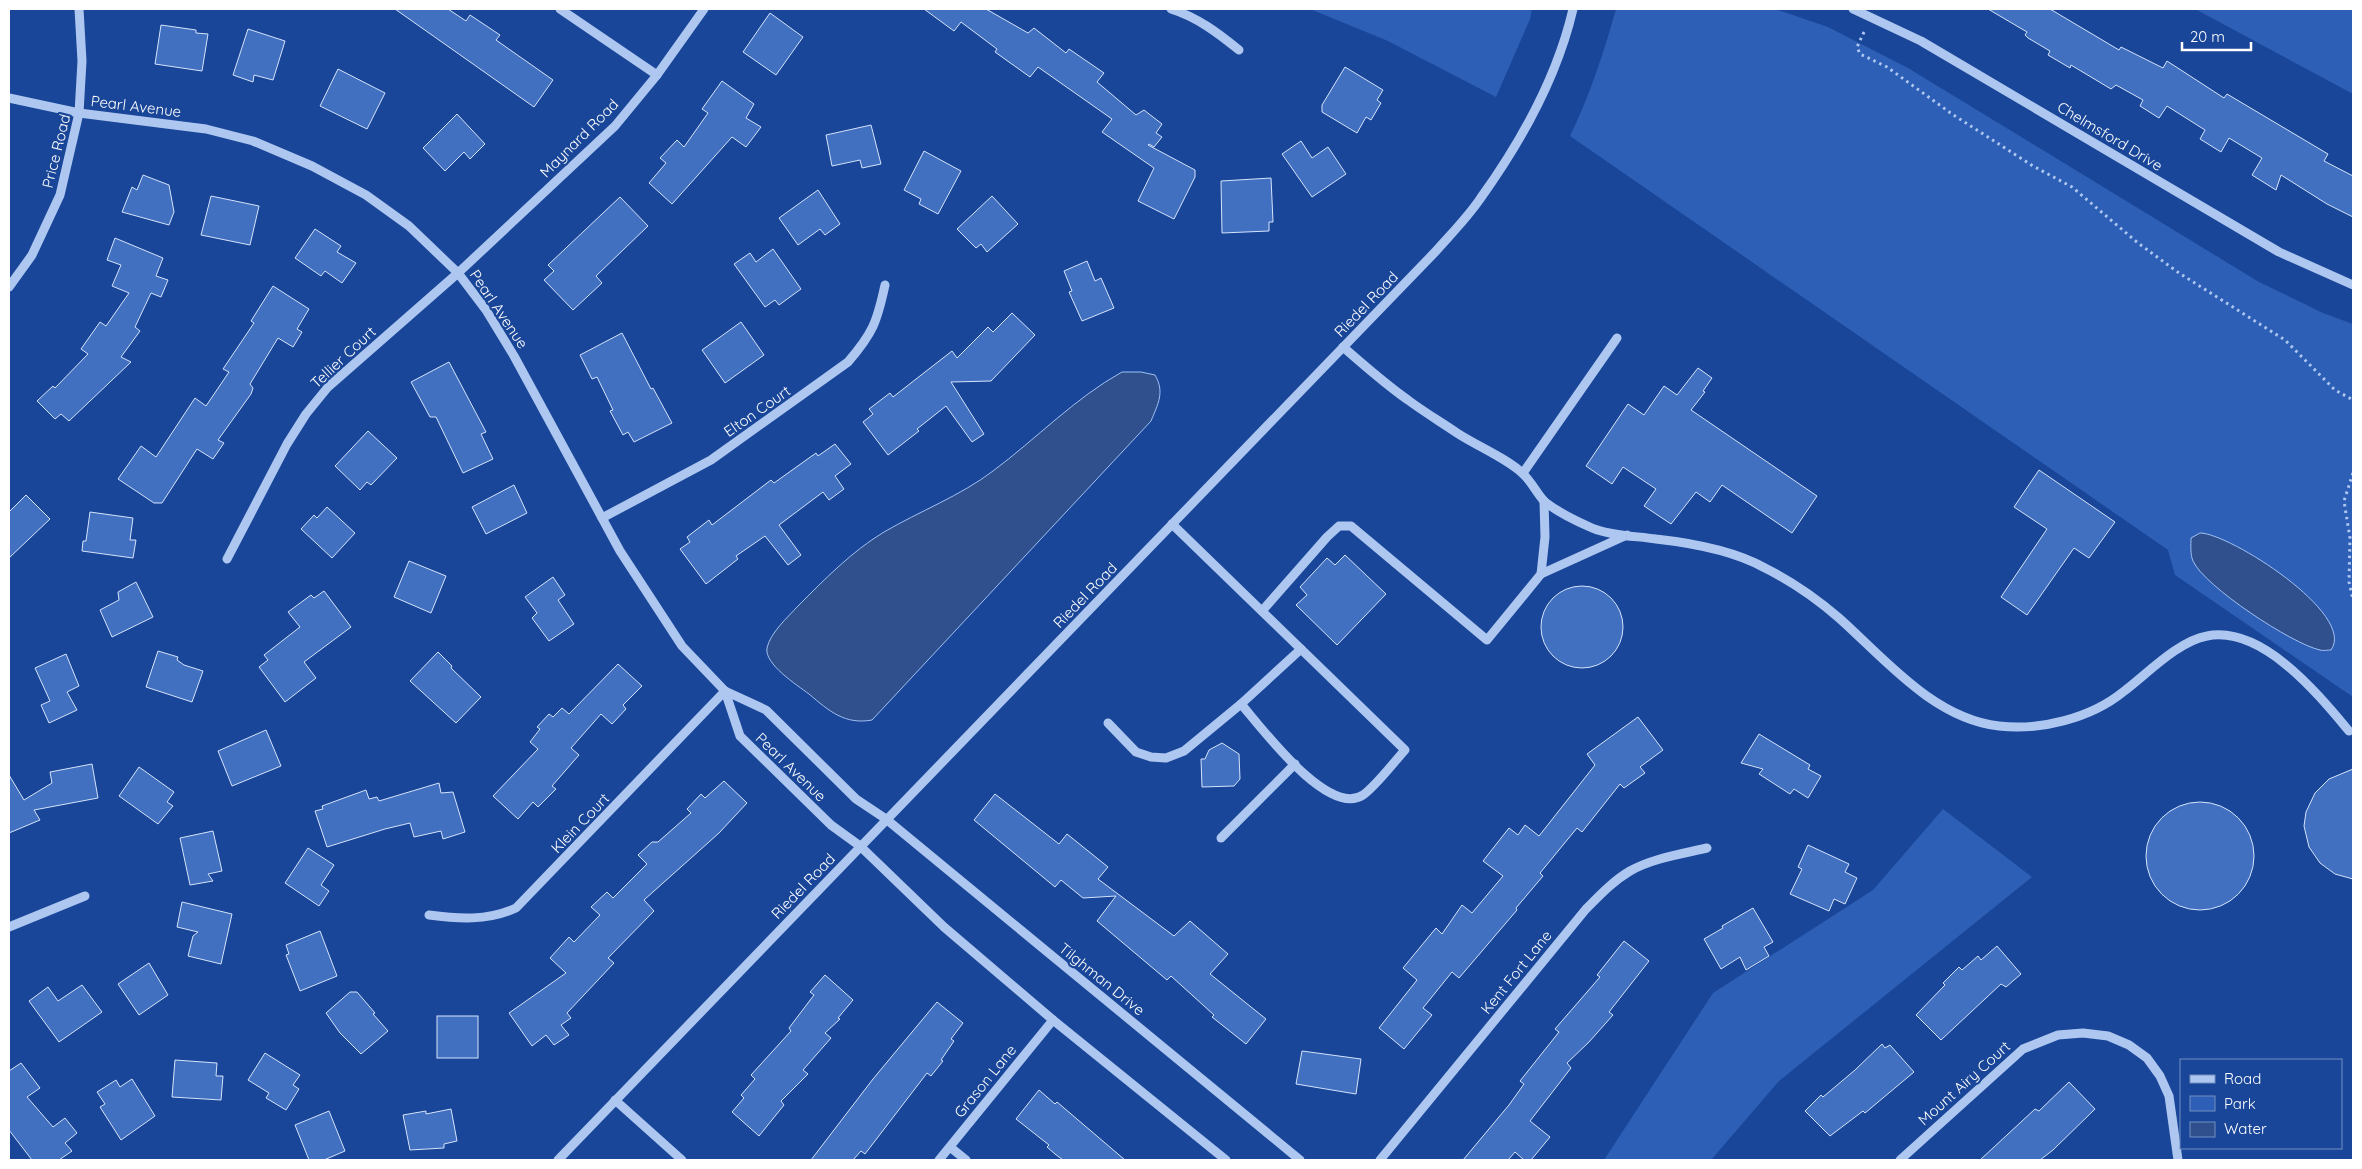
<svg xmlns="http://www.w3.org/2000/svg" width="2362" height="1169" font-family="Quicksand,sans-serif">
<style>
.green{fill:#2d5fb6}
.water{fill:#2f508d;stroke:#a1c0f3}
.building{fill:#4270c0;stroke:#d5e3fc}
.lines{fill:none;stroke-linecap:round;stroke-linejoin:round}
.path{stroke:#aec7f1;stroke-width:3;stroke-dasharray:2.5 4;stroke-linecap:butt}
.minor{stroke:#aec7f1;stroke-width:9}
.labels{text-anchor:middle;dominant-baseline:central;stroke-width:4.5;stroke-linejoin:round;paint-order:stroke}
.street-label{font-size:15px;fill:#fff;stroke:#194698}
</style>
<rect width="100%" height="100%" fill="#194698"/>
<g class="green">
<path d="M 1310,9 L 1532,9 L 1530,19 L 1496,97 L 1388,41 Z"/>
<path d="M 1616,9 L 1775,9 L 1828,27 L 1908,68 L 2259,282 L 2323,313 L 2353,324 L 2353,697 L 2175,575 L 2168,550 L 1570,136 C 1590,95 1604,52 1616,9 Z"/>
<path d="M 2195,9 L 2353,9 L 2353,94 Z"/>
<path d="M 1943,809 L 2032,877 L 1779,1081 L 1711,1160 L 1604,1160 L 1713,993 L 1873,890 Z"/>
</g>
<g class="water">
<path d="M 1122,372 L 1141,372 L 1155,375 C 1165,392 1158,404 1151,421 L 872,720 C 845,725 829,711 809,694 C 797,685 764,664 767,648 C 770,633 788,617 798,606 C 825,579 851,552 884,532 C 920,511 960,496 993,471 C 1036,439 1075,398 1122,372 Z"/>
<path d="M 2200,533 C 2229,533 2357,614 2331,650 C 2328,650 2323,651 2320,650 C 2292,644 2204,586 2193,561 C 2190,554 2191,545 2191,538 Z"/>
</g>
<g class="building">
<path d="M 395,9 L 448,9 L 466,21 L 470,15 L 500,35 L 496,40 L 553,80 L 534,107 Z"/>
<path d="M 924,9 L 986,9 L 1028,33 L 1034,28 L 1066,53 L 1069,49 L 1104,73 L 1097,82 L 1136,115 L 1144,110 L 1162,124 L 1156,133 L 1162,137 L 1154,147 L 1149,144 L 1148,145 L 1195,170 L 1195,177 L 1174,219 L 1138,201 L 1154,168 L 1102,132 L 1112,119 L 1038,67 L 1030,77 L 995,52 L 997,49 L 961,22 L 954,31 Z"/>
<path d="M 1988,9 L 2050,9 L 2119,50 L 2121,47 L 2163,68 L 2167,61 L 2224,98 L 2227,94 L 2328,154 L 2324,161 L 2353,176 L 2353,217 L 2327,204 L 2281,175 L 2276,190 L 2252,175 L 2262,158 L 2229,138 L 2221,152 L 2200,139 L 2205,130 L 2167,106 L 2159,118 L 2140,106 L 2143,100 L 2116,85 L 2111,89 L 2071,65 L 2070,68 L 2048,55 L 2050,51 L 2028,38 L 2025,35 L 2027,32 Z"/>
<path d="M 770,13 L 803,37 L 776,75 L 743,52 Z"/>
<path d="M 161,25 L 196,30 L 196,33 L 208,34 L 202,71 L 155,64 Z"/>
<path d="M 248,29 L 285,41 L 273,80 L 254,75 L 253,82 L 233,75 Z"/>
<path d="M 1345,67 L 1383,90 L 1377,100 L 1381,103 L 1371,120 L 1366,117 L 1357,133 L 1322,112 L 1322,105 Z"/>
<path d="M 338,69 L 385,93 L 367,129 L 320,106 Z"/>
<path d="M 722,81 L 754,104 L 746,118 L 761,127 L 746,147 L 732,137 L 672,204 L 649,183 L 666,163 L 660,158 L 677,140 L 684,147 L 708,113 L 702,109 Z"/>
<path d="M 457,114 L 485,144 L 470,159 L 464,152 L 445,171 L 423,148 Z"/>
<path d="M 871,125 L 881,164 L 862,168 L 860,160 L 832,166 L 826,135 Z"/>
<path d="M 1301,141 L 1312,158 L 1328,147 L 1346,174 L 1312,197 L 1282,154 Z"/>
<path d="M 924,151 L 961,171 L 938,214 L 919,204 L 921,199 L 904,190 Z"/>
<path d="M 143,175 L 169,185 L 174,212 L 169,225 L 122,212 L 132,187 L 137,190 Z"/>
<path d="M 1271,178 L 1273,222 L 1269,222 L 1269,231 L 1222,233 L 1221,181 Z"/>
<path d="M 818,190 L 840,224 L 825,235 L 820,229 L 798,245 L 779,218 Z"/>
<path d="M 211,196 L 259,206 L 250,245 L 201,235 Z"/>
<path d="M 992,196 L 1018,224 L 987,252 L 981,244 L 976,248 L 957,229 Z"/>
<path d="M 620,197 L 648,226 L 596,276 L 602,283 L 573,310 L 544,280 L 554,271 L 548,265 Z"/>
<path d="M 315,229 L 341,246 L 337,252 L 356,263 L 342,283 L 325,271 L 321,276 L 295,258 Z"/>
<path d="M 115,238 L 163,258 L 156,276 L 168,280 L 161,297 L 151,293 L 135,327 L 140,331 L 121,357 L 131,362 L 69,421 L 61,414 L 55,419 L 37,401 L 53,386 L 55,388 L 88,354 L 81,349 L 100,322 L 106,326 L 129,293 L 112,286 L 121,265 L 107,260 Z"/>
<path d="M 773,249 L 801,289 L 779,305 L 775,300 L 765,307 L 734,264 L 750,253 L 756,262 Z"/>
<path d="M 1087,261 L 1095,281 L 1101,278 L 1114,308 L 1082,321 L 1069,292 L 1072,291 L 1064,271 Z"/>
<path d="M 273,286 L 309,309 L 297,329 L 302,332 L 293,347 L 278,338 L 250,384 L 253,388 L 251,394 L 218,440 L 224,443 L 213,459 L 197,449 L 162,503 L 154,503 L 118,479 L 141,446 L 156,457 L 195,398 L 206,406 L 229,372 L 223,369 L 254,323 L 251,321 Z"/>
<path d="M 1012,313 L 1035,335 L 991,381 L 951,382 L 984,434 L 972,442 L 946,406 L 917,429 L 919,431 L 888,455 L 863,422 L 873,414 L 869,409 L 890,393 L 893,397 L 952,351 L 957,358 L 988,327 L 993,332 Z"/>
<path d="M 741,322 L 764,355 L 725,383 L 702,350 Z"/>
<path d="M 622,333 L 651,389 L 653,388 L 672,423 L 634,442 L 628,432 L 623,435 L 610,411 L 613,410 L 597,377 L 592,379 L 580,355 Z"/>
<path d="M 449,362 L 486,432 L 481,434 L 493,459 L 463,473 L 436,417 L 430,417 L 411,382 Z"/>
<path d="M 1698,368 L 1712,378 L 1703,391 L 1705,392 L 1691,410 L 1817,496 L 1792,533 L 1722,485 L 1710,502 L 1696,492 L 1671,524 L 1644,506 L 1656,489 L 1623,467 L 1612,484 L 1586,466 L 1628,404 L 1644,415 L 1664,386 L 1677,395 Z"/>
<path d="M 368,431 L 397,458 L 371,485 L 367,482 L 360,490 L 335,466 Z"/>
<path d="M 835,444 L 851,464 L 835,476 L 844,489 L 829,500 L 823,492 L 779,525 L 801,555 L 788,565 L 765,536 L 736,556 L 738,559 L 706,584 L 680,549 L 690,542 L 687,537 L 709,520 L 712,525 L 771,480 L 774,483 L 816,453 L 818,456 Z"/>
<path d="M 2039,470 L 2115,522 L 2089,558 L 2074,548 L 2027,615 L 2001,597 L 2047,529 L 2014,507 Z"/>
<path d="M 514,485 L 527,513 L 486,534 L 472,507 Z"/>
<path d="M 26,495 L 50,519 L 9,558 L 9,512 Z"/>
<path d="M 327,507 L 355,533 L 332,558 L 301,529 L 314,515 L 317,518 Z"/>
<path d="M 90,512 L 133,518 L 130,540 L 136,540 L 133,558 L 82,551 L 83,541 L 86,541 Z"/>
<path d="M 1345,555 L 1386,594 L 1337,645 L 1296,605 L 1307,595 L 1300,587 L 1327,558 L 1335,565 Z"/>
<path d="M 409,561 L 446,576 L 431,613 L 394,597 Z"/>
<path d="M 553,577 L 565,595 L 558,600 L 574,624 L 549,641 L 532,618 L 537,613 L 525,597 Z"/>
<path d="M 136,582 L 153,617 L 112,637 L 100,610 L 119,600 L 118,592 Z"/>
<circle cx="1582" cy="627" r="41"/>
<path d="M 324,591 L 351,627 L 304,662 L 316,678 L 285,702 L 259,667 L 268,660 L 264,655 L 300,627 L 288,612 L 311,595 L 314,598 Z"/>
<path d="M 158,651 L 178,657 L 177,660 L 184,665 L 203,671 L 192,702 L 146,687 Z"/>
<path d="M 438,652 L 452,666 L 451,668 L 481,697 L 456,723 L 410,681 Z"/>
<path d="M 66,654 L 79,686 L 67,692 L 77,710 L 49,723 L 41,705 L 50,701 L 35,668 Z"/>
<path d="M 618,664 L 642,686 L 623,705 L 626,709 L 612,724 L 601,714 L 571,748 L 579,755 L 552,786 L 556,789 L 538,807 L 533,802 L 518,819 L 493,796 L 538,749 L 530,742 L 540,729 L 537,727 L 549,714 L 553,717 L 562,708 L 569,714 Z"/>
<path d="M 1638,717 L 1663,750 L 1640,767 L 1645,773 L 1624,788 L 1620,784 L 1582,832 L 1577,828 L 1540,873 L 1543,876 L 1516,908 L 1517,910 L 1459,978 L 1452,972 L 1423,1008 L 1432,1015 L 1404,1049 L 1379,1028 L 1417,980 L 1403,968 L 1436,928 L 1442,934 L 1462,905 L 1472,913 L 1503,876 L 1483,861 L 1509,828 L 1518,835 L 1525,825 L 1539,836 L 1595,765 L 1587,754 Z"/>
<path d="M 266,730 L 281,766 L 232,786 L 218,751 Z"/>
<path d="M 1759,734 L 1810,765 L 1808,769 L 1821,776 L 1808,798 L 1794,789 L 1790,794 L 1759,774 L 1763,769 L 1741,763 Z"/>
<path d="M 1222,743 L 1239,754 L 1240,779 L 1234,786 L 1202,787 L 1201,759 L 1205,759 L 1209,750 Z"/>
<path d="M 92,764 L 98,798 L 34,810 L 40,820 L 9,833 L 9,775 L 24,800 L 52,783 L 50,772 Z"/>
<path d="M 139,767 L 174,792 L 167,802 L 173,806 L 158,824 L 119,796 Z"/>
<path d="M 2353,769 L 2353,879 L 2335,874 L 2320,863 L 2309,847 L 2304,826 L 2306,812 L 2315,793 L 2329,779 Z"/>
<path d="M 724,781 L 747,803 L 719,833 L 644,900 L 654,911 L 608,958 L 614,963 L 567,1013 L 571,1018 L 561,1025 L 569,1035 L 554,1045 L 546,1035 L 532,1046 L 509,1013 L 566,973 L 550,958 L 569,937 L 574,942 L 600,915 L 591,907 L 607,892 L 613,898 L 647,864 L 638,855 L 652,842 L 658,842 L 691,813 L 687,809 L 701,794 L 705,798 Z"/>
<path d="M 439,783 L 441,793 L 453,792 L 465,832 L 443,839 L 441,831 L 414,837 L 410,823 L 385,829 L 327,847 L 315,811 L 323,809 L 322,806 L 366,790 L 369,799 L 377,797 L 379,801 Z"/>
<path d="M 995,794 L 1059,844 L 1067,834 L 1108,867 L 1098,879 L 1174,936 L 1190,921 L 1228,954 L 1210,974 L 1266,1019 L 1246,1044 L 1212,1017 L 1214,1015 L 1171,976 L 1167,980 L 1097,921 L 1116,896 L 1083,898 L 1061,880 L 1055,887 L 974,820 Z"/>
<circle cx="2200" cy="856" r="54"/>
<path d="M 213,831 L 222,871 L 208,874 L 213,881 L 190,885 L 180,838 Z"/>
<path d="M 1808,845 L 1849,864 L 1845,872 L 1857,878 L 1845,904 L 1834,899 L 1829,911 L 1790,894 L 1802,869 L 1798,867 Z"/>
<path d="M 308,848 L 334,865 L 321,885 L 329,891 L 319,906 L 285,883 Z"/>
<path d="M 182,902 L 232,914 L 221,964 L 188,956 L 193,936 L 198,932 L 177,927 Z"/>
<path d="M 1753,908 L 1773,942 L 1764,947 L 1769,956 L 1746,970 L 1740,957 L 1721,969 L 1704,939 L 1723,928 L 1722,926 Z"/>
<path d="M 320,931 L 337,976 L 300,991 L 286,955 L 289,954 L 286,945 Z"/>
<path d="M 1624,941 L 1649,961 L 1609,1012 L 1613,1015 L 1589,1042 L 1567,1063 L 1571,1068 L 1530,1121 L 1550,1137 L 1531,1160 L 1524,1160 L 1515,1152 L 1508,1160 L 1463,1160 L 1509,1105 L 1524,1084 L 1520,1081 L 1559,1032 L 1555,1029 L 1600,977 L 1597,975 Z"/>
<path d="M 1997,946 L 2021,974 L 2006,987 L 2001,984 L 1941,1040 L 1916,1015 L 1945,985 L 1943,983 L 1959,967 L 1962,970 L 1978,956 L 1981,960 Z"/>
<path d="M 149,963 L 168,995 L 139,1015 L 118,984 Z"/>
<path d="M 825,975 L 853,1000 L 838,1018 L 840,1019 L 825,1033 L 831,1038 L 803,1070 L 808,1074 L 781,1101 L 784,1105 L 759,1136 L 732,1112 L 744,1098 L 741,1095 L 755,1079 L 751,1075 L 791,1031 L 789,1028 L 814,995 L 810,992 Z"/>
<path d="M 82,985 L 102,1012 L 59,1042 L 29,1001 L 48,987 L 58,1001 Z"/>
<path d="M 350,992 L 357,992 L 375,1013 L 373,1014 L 388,1031 L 361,1054 L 340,1033 L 326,1013 Z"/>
<path d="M 937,1002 L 963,1023 L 951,1039 L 954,1041 L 941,1060 L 943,1061 L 931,1076 L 927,1073 L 865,1154 L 861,1151 L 853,1160 L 811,1160 L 873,1079 Z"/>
<rect x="437" y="1016" width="41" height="42"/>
<path d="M 1882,1044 L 1885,1048 L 1890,1045 L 1914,1072 L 1865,1113 L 1863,1111 L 1830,1136 L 1805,1111 L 1821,1095 L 1823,1097 L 1855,1070 Z"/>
<path d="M 1302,1051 L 1361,1059 L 1356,1094 L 1296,1084 Z"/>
<path d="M 265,1053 L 300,1075 L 293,1085 L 299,1089 L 286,1110 L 266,1098 L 269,1093 L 248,1080 Z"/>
<path d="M 175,1060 L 217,1063 L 216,1076 L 223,1076 L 221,1100 L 172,1097 Z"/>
<path d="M 21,1063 L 40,1088 L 27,1097 L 53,1127 L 65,1118 L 77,1133 L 65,1143 L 72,1151 L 59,1160 L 32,1160 L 9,1130 L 9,1071 Z"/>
<path d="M 132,1079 L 155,1116 L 121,1140 L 100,1107 L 105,1104 L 97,1092 L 116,1080 L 120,1087 Z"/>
<path d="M 2069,1082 L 2095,1109 L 2053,1150 L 2040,1160 L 1980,1160 L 2035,1109 L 2039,1111 Z"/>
<path d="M 1039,1090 L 1055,1104 L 1057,1102 L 1125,1160 L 1063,1160 L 1055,1154 L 1047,1147 L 1049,1145 L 1016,1119 Z"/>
<path d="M 451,1109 L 457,1141 L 444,1144 L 444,1148 L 410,1150 L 403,1115 L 426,1111 L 426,1114 Z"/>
<path d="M 329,1111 L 345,1151 L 324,1160 L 309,1160 L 295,1125 Z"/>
</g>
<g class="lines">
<g class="path">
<path d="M 1864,32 L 1857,47 L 1860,54 L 1887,67 L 1952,114 L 2033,166 L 2072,187 L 2138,243 L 2179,273 L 2285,340 L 2335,390 L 2353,400"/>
<path d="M 2353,473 L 2344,501 L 2350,538 L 2349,582 L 2353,600"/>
</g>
<g class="minor">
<path d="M 560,9 L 657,75"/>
<path d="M 1171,9 C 1197,17 1218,33 1239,50"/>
<path d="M 1853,9 L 1921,41 L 2279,252 L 2353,285"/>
<path d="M 9,98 L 79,113 L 206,129 L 253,141 L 312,166 L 366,195 L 409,226 L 458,273 L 486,310 L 514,356 L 620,551 L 682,646 L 725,691 L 766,710 L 856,799 L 886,819 L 1300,1160"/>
<path d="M 9,287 L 32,255 L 60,195 L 79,113 L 82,61 L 79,9"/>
<path d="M 1343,347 C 1364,365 1385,384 1408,400 C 1424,412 1441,422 1457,433 C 1475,445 1510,460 1523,474 C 1532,482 1537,494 1545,502 C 1559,513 1576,521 1592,528 C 1611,536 1636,536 1656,539 C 1692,543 1733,550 1765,568 C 1791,581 1817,599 1839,618 C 1885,659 1934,719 1999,726 C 2040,731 2091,718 2123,692 C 2146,675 2178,641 2207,636 C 2262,625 2318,694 2349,731"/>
<path d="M 1523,473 L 1617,338"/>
<path d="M 602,518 L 711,460 L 848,362 C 873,333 877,322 885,285"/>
<path d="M 1172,524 L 1405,750 C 1394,762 1375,787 1363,795 C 1328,818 1261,727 1241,704"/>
<path d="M 227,559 L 287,444 L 306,414 L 328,387 L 458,273 L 615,126 L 657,75 L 704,9"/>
<path d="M 1541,574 L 1627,535"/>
<path d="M 1262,611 L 1327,537 L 1339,526 L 1351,526 L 1487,640 L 1541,574 L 1545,537 L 1544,501"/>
<path d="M 725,691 L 740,736 L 831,825 L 860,846 L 944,927 L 1053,1020 L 1226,1160"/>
<path d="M 1108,723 L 1136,752 L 1151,757 L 1166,758 L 1184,751 L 1241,704 L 1301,649"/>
<path d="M 1221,838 L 1295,764"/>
<path d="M 429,915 C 459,919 487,921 516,908 L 725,691"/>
<path d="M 9,927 L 85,896"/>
<path d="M 615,1100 L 682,1160"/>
<path d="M 950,1147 L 966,1160"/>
<path d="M 558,1160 L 1436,251 C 1451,234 1467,218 1480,199 C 1521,142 1557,78 1573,9"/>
<path d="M 939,1160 L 1053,1020"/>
<path d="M 1380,1160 L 1586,909 C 1600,895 1613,881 1630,871 C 1653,858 1682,854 1707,848"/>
<path d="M 1900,1160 L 2023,1049 L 2058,1035 L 2083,1033 L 2108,1036 L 2129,1045 L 2147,1058 L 2160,1076 L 2169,1096 L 2178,1160"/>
</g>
</g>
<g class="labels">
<g class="street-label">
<text transform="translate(136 106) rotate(7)">Pearl Avenue</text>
<text transform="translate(2110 136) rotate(31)">Chelmsford Drive</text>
<text transform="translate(579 138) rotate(-45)">Maynard Road</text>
<text transform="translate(56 151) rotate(-76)">Price Road</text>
<text transform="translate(1366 304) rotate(-46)">Riedel Road</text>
<text transform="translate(499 309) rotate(56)">Pearl Avenue</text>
<text transform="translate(343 357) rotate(-43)">Tellier Court</text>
<text transform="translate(757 411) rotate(-35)">Elton Court</text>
<text transform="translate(1085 595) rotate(-46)">Riedel Road</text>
<text transform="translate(791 767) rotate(44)">Pearl Avenue</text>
<text transform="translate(580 823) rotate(-46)">Klein Court</text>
<text transform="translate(803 886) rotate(-46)">Riedel Road</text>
<text transform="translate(1516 972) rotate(-51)">Kent Fort Lane</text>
<text transform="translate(1102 979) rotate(39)">Tilghman Drive</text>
<text transform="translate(985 1081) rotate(-51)">Grason Lane</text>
<text transform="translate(1964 1083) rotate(-42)">Mount Airy Court</text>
</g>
</g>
<rect width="2362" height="1169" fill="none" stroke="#ffffff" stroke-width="20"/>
<rect x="2180" y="1059" width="162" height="90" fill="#194698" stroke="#7590c1"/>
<rect x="2190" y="1075" width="25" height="8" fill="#aec7f1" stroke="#7590c1"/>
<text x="2224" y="1084" font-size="15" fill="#ffffff">Road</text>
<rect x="2190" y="1096" width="25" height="15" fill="#2d5fb6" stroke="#7590c1"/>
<text x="2224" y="1109" font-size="15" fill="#ffffff">Park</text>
<rect x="2190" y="1122" width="25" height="15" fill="#2f508d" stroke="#7590c1"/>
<text x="2224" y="1134" font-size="15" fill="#ffffff">Water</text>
<path d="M2182 42v8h69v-8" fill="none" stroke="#ffffff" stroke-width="2.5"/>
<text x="2190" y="42" font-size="15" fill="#ffffff" stroke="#194698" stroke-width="4" paint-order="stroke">20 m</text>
</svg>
